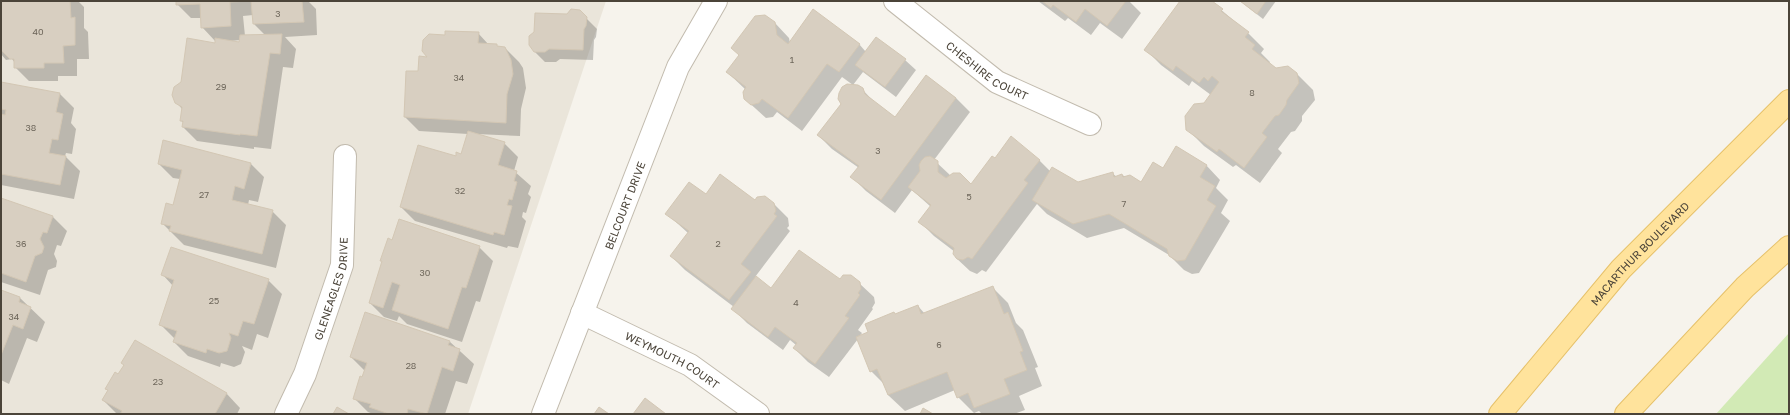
<svg xmlns="http://www.w3.org/2000/svg" width="1790" height="415" font-family="'Golos Text',sans-serif">
<style>
.residential{fill:#eae5da}
.green{fill:#d2eab5}
.shadow{fill:#0003;fill-rule:evenodd}
.building{fill:#d8cfc1;stroke:#d3c7b4}
.lines{fill:none;stroke-linecap:round;stroke-linejoin:round}
.street-casing{stroke:#c2bbae;stroke-width:24}
.primary-casing{stroke:#e6c16a;stroke-width:24}
.street{stroke:#fff;stroke-width:22}
.primary{stroke:#ffe39c;stroke-width:22}
.labels{text-anchor:middle;dominant-baseline:central;stroke-width:4;stroke-linejoin:round;paint-order:stroke}
.number-label{font-size:9px;fill:#6e675b}
.street-label{font-size:11px;fill:#4b4439;stroke:#fff}
</style>
<rect width="100%" height="100%" fill="#f6f3ec"/>
<path class="residential" d="M 1,1 L 606,1 L 468,414 L 1,414 Z"/>
<path class="green" d="M 1789,333 L 1789,414 L 1716,414 Z"/>
<g class="shadow">
<path d="M 1,1 L 78,1 L 84,7 L 84,28 L 88,32 L 89,59 L 77,59 L 77,76 L 58,76 L 58,81 L 29,81 L 15,67 L 15,63 L 12,59 L 6,60 L 1,54 Z"/>
<path d="M 177,1 L 308,1 L 316,9 L 317,35 L 285,37 L 296,49 L 293,68 L 283,67 L 271,149 L 254,147 L 254,149 L 197,141 L 183,127 L 184,123 L 181,121 L 182,109 L 176,102 L 182,83 L 216,44 L 216,42 L 202,27 L 201,18 L 191,18 L 177,4 ZM 253,15 L 254,24 L 265,35 L 245,36 L 243,16 ZM 240,40 L 240,43 L 231,41 Z"/>
<path d="M 1038,1 L 1129,1 L 1141,13 L 1122,39 L 1100,23 L 1091,35 L 1068,18 L 1065,21 Z"/>
<path d="M 1182,1 L 1211,1 L 1248,33 L 1264,49 L 1261,53 L 1270,62 L 1269,64 L 1276,69 L 1297,74 L 1313,90 L 1315,100 L 1302,116 L 1302,121 L 1295,131 L 1291,132 L 1278,149 L 1282,153 L 1260,183 L 1236,165 L 1233,167 L 1204,146 L 1187,129 L 1211,95 L 1192,81 L 1189,86 L 1161,65 L 1145,49 Z"/>
<path d="M 1240,1 L 1276,1 L 1263,19 Z"/>
<path d="M 579,11 L 597,29 L 596,37 L 594,40 L 593,60 L 560,59 L 556,62 L 545,62 L 534,51 L 568,15 Z"/>
<path d="M 775,23 L 789,38 L 790,43 L 859,44 L 866,52 L 905,60 L 916,70 L 896,97 L 863,72 L 853,85 L 862,89 L 876,104 L 895,118 L 926,76 L 956,98 L 970,112 L 934,160 L 951,176 L 971,185 L 995,159 L 1039,160 L 1050,171 L 1078,184 L 1112,173 L 1117,177 L 1122,175 L 1141,183 L 1164,169 L 1206,165 L 1220,180 L 1216,188 L 1228,200 L 1221,213 L 1230,221 L 1199,273 L 1192,274 L 1184,270 L 1169,255 L 1124,228 L 1087,238 L 1047,214 L 1037,204 L 986,272 L 982,270 L 977,274 L 970,271 L 955,257 L 955,252 L 934,236 L 920,222 L 931,207 L 912,190 L 895,213 L 866,191 L 852,177 L 859,168 L 832,149 L 818,135 L 842,104 L 853,85 L 842,77 L 802,131 L 777,112 L 773,117 L 766,118 L 745,99 L 746,90 L 727,72 Z"/>
<path d="M 478,33 L 489,45 L 505,48 L 519,62 L 523,68 L 526,88 L 521,109 L 520,136 L 476,134 L 504,143 L 518,157 L 514,171 L 531,186 L 528,194 L 531,197 L 526,213 L 523,212 L 522,217 L 526,221 L 518,248 L 508,246 L 507,248 L 415,221 L 401,207 L 456,157 L 462,155 L 468,134 L 419,131 L 405,117 L 419,73 L 446,36 Z"/>
<path d="M 1,83 L 60,94 L 74,108 L 71,123 L 76,129 L 72,154 L 66,153 L 65,156 L 80,171 L 74,199 L 1,185 Z"/>
<path d="M 250,163 L 264,177 L 258,202 L 249,200 L 248,205 L 272,211 L 286,225 L 276,268 L 184,245 L 162,223 L 173,207 L 180,179 L 173,178 L 159,164 Z"/>
<path d="M 706,195 L 774,204 L 788,218 L 789,226 L 787,228 L 790,231 L 755,277 L 771,289 L 840,281 L 859,283 L 874,297 L 875,303 L 872,308 L 873,309 L 858,330 L 862,333 L 859,337 L 869,333 L 896,315 L 918,306 L 925,314 L 992,287 L 1008,303 L 1016,323 L 1023,330 L 1038,367 L 1035,368 L 1042,386 L 1019,396 L 1025,410 L 1014,414 L 982,414 L 979,411 L 974,413 L 958,397 L 955,390 L 905,411 L 888,395 L 885,385 L 871,371 L 858,339 L 829,377 L 808,362 L 794,348 L 796,345 L 790,340 L 783,350 L 747,323 L 733,309 L 734,307 L 685,270 L 671,256 L 688,233 L 667,214 Z"/>
<path d="M 1,199 L 53,217 L 67,231 L 61,246 L 57,245 L 54,254 L 57,261 L 56,267 L 48,270 L 40,295 L 1,282 Z"/>
<path d="M 392,241 L 479,247 L 493,261 L 480,302 L 476,301 L 462,342 L 407,324 L 399,316 L 397,321 L 384,317 L 370,303 L 383,262 L 381,261 Z"/>
<path d="M 163,275 L 268,280 L 282,294 L 268,338 L 257,334 L 252,350 L 242,346 L 245,352 L 241,364 L 234,367 L 221,363 L 220,367 L 188,356 L 174,342 L 175,339 L 160,324 L 173,286 Z"/>
<path d="M 1,291 L 20,298 L 45,322 L 37,342 L 27,338 L 9,384 L 1,380 Z"/>
<path d="M 449,341 L 474,364 L 467,384 L 456,381 L 445,414 L 373,414 L 368,412 L 354,398 L 365,371 L 351,357 Z"/>
<path d="M 226,393 L 240,408 L 237,414 L 117,414 L 103,400 Z"/>
</g>
<g class="building">
<path d="M 1,1 L 70,1 L 71,18 L 75,17 L 75,45 L 63,46 L 64,63 L 44,63 L 44,68 L 14,68 L 14,59 L 10,59 L 1,50 Z"/>
<path d="M 176,1 L 302,1 L 304,22 L 253,24 L 251,1 L 230,2 L 231,26 L 201,28 L 200,4 L 176,5 Z"/>
<path d="M 1042,1 L 1126,1 L 1107,26 L 1085,9 L 1076,22 L 1053,5 L 1051,8 Z"/>
<path d="M 1180,1 L 1212,1 L 1223,9 L 1221,11 L 1249,32 L 1245,37 L 1255,45 L 1252,49 L 1276,68 L 1288,66 L 1297,73 L 1299,83 L 1287,100 L 1286,105 L 1279,115 L 1275,116 L 1262,133 L 1267,137 L 1244,168 L 1219,149 L 1217,152 L 1186,130 L 1185,116 L 1194,104 L 1204,103 L 1219,82 L 1212,76 L 1208,81 L 1204,77 L 1199,83 L 1176,66 L 1173,71 L 1144,50 Z"/>
<path d="M 1240,1 L 1266,1 L 1257,14 Z"/>
<path d="M 571,9 L 580,10 L 587,17 L 586,26 L 584,29 L 583,50 L 549,49 L 545,52 L 534,52 L 529,45 L 529,36 L 534,32 L 535,13 L 567,14 Z"/>
<path d="M 813,9 L 860,44 L 839,72 L 827,64 L 788,118 L 762,99 L 759,103 L 751,105 L 744,99 L 743,92 L 746,87 L 726,72 L 739,55 L 731,48 L 755,16 L 765,15 L 775,22 L 777,35 L 788,44 Z"/>
<path d="M 445,31 L 479,32 L 478,43 L 497,44 L 497,46 L 505,47 L 511,60 L 513,74 L 507,94 L 506,123 L 404,117 L 406,71 L 418,71 L 419,56 L 427,57 L 422,51 L 423,40 L 429,34 L 445,35 Z"/>
<path d="M 282,34 L 280,54 L 270,53 L 257,136 L 240,134 L 240,135 L 182,127 L 183,121 L 180,121 L 182,107 L 175,103 L 172,95 L 174,87 L 181,82 L 187,38 L 215,43 L 215,38 L 239,42 L 240,35 Z"/>
<path d="M 876,37 L 906,59 L 885,87 L 855,65 Z"/>
<path d="M 926,75 L 956,98 L 881,200 L 850,177 L 859,166 L 817,135 L 841,104 L 838,99 L 839,93 L 842,87 L 847,84 L 858,85 L 863,88 L 865,94 L 895,117 Z"/>
<path d="M 1,82 L 60,93 L 56,112 L 63,114 L 58,140 L 52,139 L 49,153 L 66,156 L 60,185 L 1,174 L 1,114 L 5,115 L 6,110 L 1,109 Z"/>
<path d="M 468,131 L 505,142 L 498,165 L 517,171 L 514,181 L 517,182 L 512,200 L 509,199 L 507,205 L 512,206 L 504,235 L 494,232 L 493,235 L 400,207 L 418,145 L 456,156 L 456,152 L 461,154 Z"/>
<path d="M 1011,136 L 1040,160 L 1024,180 L 1028,183 L 972,259 L 968,257 L 963,260 L 957,259 L 953,254 L 954,248 L 918,222 L 931,205 L 908,187 L 920,171 L 919,165 L 921,161 L 925,157 L 930,156 L 938,161 L 938,172 L 946,178 L 953,173 L 960,173 L 971,184 L 992,156 L 995,158 Z"/>
<path d="M 163,140 L 251,163 L 244,189 L 235,186 L 232,200 L 273,210 L 262,254 L 169,231 L 171,226 L 161,224 L 166,203 L 173,205 L 182,170 L 158,164 Z"/>
<path d="M 1176,146 L 1207,165 L 1200,177 L 1215,186 L 1207,200 L 1216,206 L 1185,260 L 1177,261 L 1169,256 L 1167,249 L 1109,214 L 1073,224 L 1032,200 L 1052,167 L 1078,182 L 1113,172 L 1114,177 L 1122,174 L 1123,177 L 1130,175 L 1141,182 L 1153,162 L 1163,168 Z"/>
<path d="M 720,174 L 755,200 L 757,197 L 765,196 L 774,203 L 776,211 L 774,214 L 777,216 L 741,264 L 751,272 L 729,300 L 670,256 L 689,231 L 665,214 L 689,182 L 706,194 Z"/>
<path d="M 1,198 L 53,216 L 47,233 L 43,232 L 40,239 L 44,247 L 42,253 L 35,256 L 26,282 L 1,273 Z"/>
<path d="M 399,219 L 480,246 L 466,288 L 462,287 L 448,329 L 392,310 L 400,285 L 392,282 L 383,308 L 369,303 L 382,261 L 380,261 L 388,238 L 392,240 Z"/>
<path d="M 171,247 L 269,279 L 254,324 L 243,321 L 238,336 L 229,333 L 231,338 L 227,351 L 219,353 L 207,349 L 206,353 L 173,342 L 177,331 L 159,325 L 174,280 L 161,275 Z"/>
<path d="M 799,250 L 840,279 L 843,275 L 851,275 L 860,282 L 861,289 L 858,293 L 860,295 L 845,316 L 849,318 L 815,364 L 793,348 L 797,343 L 775,327 L 768,337 L 731,309 L 756,276 L 771,288 Z"/>
<path d="M 993,286 L 1004,314 L 1008,312 L 1023,351 L 1020,352 L 1027,370 L 1004,379 L 1010,394 L 974,408 L 968,393 L 957,398 L 947,372 L 888,395 L 877,369 L 870,372 L 856,337 L 868,332 L 865,324 L 894,312 L 895,314 L 918,305 L 921,314 Z"/>
<path d="M 1,290 L 20,297 L 19,302 L 31,307 L 23,329 L 13,325 L 1,355 Z"/>
<path d="M 365,312 L 450,341 L 448,345 L 460,349 L 453,371 L 442,367 L 427,414 L 408,409 L 407,414 L 389,414 L 369,407 L 371,404 L 353,399 L 360,376 L 362,377 L 367,363 L 350,357 Z"/>
<path d="M 135,340 L 227,393 L 215,414 L 120,414 L 122,411 L 102,400 L 108,390 L 105,389 L 115,372 L 118,374 L 124,365 L 121,363 Z"/>
<path d="M 645,398 L 666,414 L 633,414 Z"/>
<path d="M 337,407 L 349,414 L 333,414 Z"/>
<path d="M 599,407 L 609,414 L 594,414 Z"/>
<path d="M 923,408 L 933,414 L 920,414 Z"/>
</g>
<g class="lines">
<defs>
<g id="street">
<path id="s1" d="M 895,1 L 997,82 L 1090,124"/>
<path id="s2" d="M 582,313 L 690,365 L 758,414"/>
<path id="s3" d="M 286,414 L 305,374 L 342,265 L 345,156"/>
<path id="s4" d="M 543,414 L 678,67 L 716,1"/>
</g>
<g id="primary">
<path id="s5" d="M 1500,414 L 1621,269 L 1789,101"/>
<path d="M 1626,414 L 1745,287 L 1789,247"/>
</g>
</defs>
<use href="#street" class="street-casing"/>
<use href="#primary" class="primary-casing"/>
<use href="#street" class="street"/>
<use href="#primary" class="primary"/>
</g>
<g class="labels">
<g class="number-label">
<text x="278" y="13">3</text>
<text x="38" y="31">40</text>
<text x="792" y="59">1</text>
<text x="459" y="77">34</text>
<text x="221" y="86">29</text>
<text x="1252" y="92">8</text>
<text x="31" y="127">38</text>
<text x="878" y="150">3</text>
<text x="460" y="190">32</text>
<text x="204" y="194">27</text>
<text x="969" y="196">5</text>
<text x="1124" y="203">7</text>
<text x="21" y="243">36</text>
<text x="718" y="243">2</text>
<text x="425" y="272">30</text>
<text x="214" y="300">25</text>
<text x="796" y="302">4</text>
<text x="14" y="316">34</text>
<text x="939" y="344">6</text>
<text x="411" y="365">28</text>
<text x="158" y="381">23</text>
</g>
<g class="street-label">
<text stroke="none"><textPath href="#s1" startOffset="116">CHESHIRE COURT</textPath></text>
<text stroke="none"><textPath href="#s4" startOffset="224">BELCOURT DRIVE</textPath></text>
<text stroke="none"><textPath href="#s5" startOffset="213">MACARTHUR BOULEVARD</textPath></text>
<text stroke="none"><textPath href="#s3" startOffset="134">GLENEAGLES DRIVE</textPath></text>
<text stroke="none"><textPath href="#s2" startOffset="102">WEYMOUTH COURT</textPath></text>
</g>
</g>
<rect width="1790" height="415" fill="none" stroke="#4b4439" stroke-width="4"/>
</svg>
